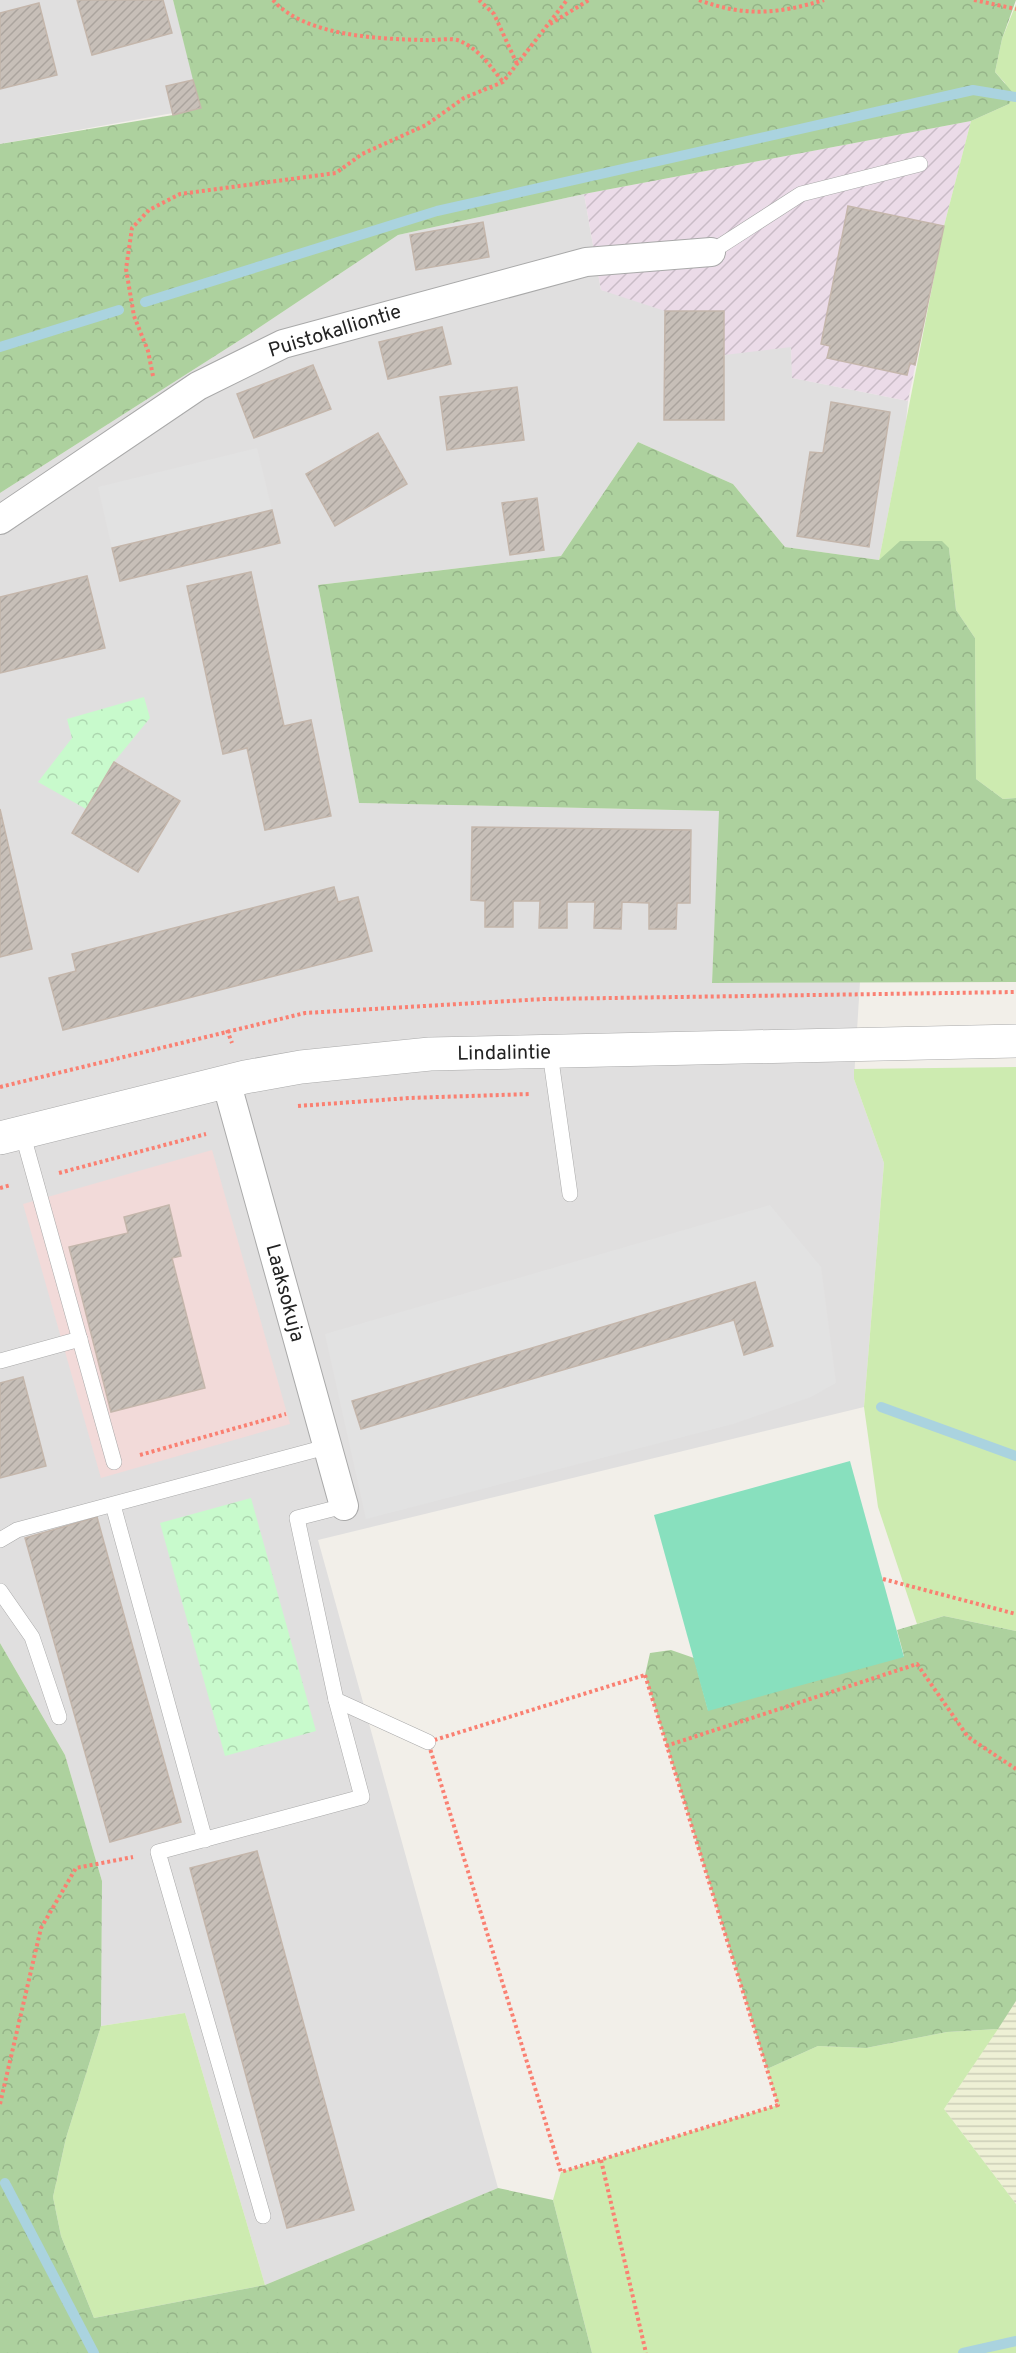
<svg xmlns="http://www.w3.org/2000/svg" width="1016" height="2353" font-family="Overpass,sans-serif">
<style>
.residential{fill:#e0dfdf}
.commercial{fill:#f2dad9}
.industrial{fill:url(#industrial-furrows)}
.farmland{fill:url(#farmland-rules)}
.grass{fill:#cdebb0}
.forest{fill:url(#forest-crowns)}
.park{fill:url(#park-crowns)}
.pitch{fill:#88e0be}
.parking{fill:#e2e2e2}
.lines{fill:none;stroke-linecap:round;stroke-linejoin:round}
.stream{stroke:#aad3df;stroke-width:10}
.building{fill:url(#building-hatch);stroke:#c4b6ab;stroke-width:1.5}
.service-casing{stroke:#a9a9a9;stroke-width:16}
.minor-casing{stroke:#a9a9a9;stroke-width:30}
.tertiary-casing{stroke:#a9a9a9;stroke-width:34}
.path{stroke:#fa8072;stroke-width:4;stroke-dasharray:3 3;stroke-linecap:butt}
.service{stroke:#fff;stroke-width:15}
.minor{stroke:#fff;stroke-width:28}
.tertiary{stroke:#fff;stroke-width:33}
.labels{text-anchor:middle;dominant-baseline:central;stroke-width:5;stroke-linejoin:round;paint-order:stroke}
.street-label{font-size:20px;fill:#222;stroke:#fff}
</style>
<defs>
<pattern id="industrial-furrows" width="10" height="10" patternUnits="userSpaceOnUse" patternTransform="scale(1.5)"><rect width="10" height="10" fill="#ebdbe8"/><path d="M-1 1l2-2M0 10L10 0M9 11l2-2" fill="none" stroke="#c9bcc7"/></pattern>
<pattern id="farmland-rules" width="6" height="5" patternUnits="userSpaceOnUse" patternTransform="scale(1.5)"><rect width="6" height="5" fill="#eef0d5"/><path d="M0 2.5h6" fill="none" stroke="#ccceb7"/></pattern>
<pattern id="forest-crowns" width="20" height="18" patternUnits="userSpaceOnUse" patternTransform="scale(1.5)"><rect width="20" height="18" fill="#add19e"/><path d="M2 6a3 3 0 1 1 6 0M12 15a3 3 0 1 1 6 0" fill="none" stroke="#95b388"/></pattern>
<pattern id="park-crowns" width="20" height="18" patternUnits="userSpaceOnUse" patternTransform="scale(1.5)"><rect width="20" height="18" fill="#c8facc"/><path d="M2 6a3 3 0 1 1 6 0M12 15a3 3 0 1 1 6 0" fill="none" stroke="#acd6af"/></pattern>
<pattern id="building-hatch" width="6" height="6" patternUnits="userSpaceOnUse" patternTransform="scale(1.5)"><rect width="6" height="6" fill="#c7bfb8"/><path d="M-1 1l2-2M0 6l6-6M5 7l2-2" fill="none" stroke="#aba49e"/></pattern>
</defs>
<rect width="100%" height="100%" fill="#f2efe9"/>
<g class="residential">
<path d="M 0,0 L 173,0 L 201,108 L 0,144 Z"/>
<path d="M 584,194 L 601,290 L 724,311 L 791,347 L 793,378 L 908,401 L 906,422 L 879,560 L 785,547 L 733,484 L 638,442 L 561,556 L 318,585 L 359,803 L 720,811 L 712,983 L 860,982 L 854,1079 L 884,1163 L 864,1407 L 318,1540 L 498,2188 L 265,2285 L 185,2013 L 101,2026 L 102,1881 L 65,1755 L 0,1643 L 0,493 L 251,333 L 398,235 Z"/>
</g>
<path class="commercial" d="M 212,1150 L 290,1424 L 101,1478 L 23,1204 Z"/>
<path class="industrial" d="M 971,121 L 944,226 L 908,401 L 792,378 L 791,347 L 724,355 L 724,311 L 665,311 L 601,290 L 584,194 Z"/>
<path class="farmland" d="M 1016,2001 L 1016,2204 L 944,2109 Z"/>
<g class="grass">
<path d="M 1016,4 L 1016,798 L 1003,799 L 976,779 L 975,638 L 956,610 L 949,548 L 879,560 L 944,226 L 971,121 L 1009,104 L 1005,83 L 995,72 L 1002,39 Z"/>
<path d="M 1016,1067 L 1016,1631 L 944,1616 L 917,1624 L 878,1507 L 864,1407 L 884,1163 L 854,1079 L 854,1069 Z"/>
<path d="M 185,2013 L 265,2285 L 94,2318 L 61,2236 L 53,2197 L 66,2138 L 101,2026 Z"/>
<path d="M 998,2029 L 944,2109 L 1016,2204 L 1016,2353 L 592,2353 L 553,2200 L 561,2172 L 778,2105 L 767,2069 L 818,2046 L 866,2048 L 947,2032 Z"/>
</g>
<g class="forest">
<path d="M 173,0 L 1016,0 L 1002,39 L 995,72 L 1014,94 L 1009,104 L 971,121 L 584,194 L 398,235 L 251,333 L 0,493 L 0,144 L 173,115 L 200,108 Z"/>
<path d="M 638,442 L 733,484 L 785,547 L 879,560 L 900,541 L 942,541 L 949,548 L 956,610 L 975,638 L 976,779 L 1003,799 L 1016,798 L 1016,982 L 712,983 L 719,811 L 359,803 L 318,585 L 561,556 Z"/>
<path d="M 944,1616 L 1016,1631 L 1016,2001 L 998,2029 L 947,2032 L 866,2048 L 818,2046 L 767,2069 L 645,1675 L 650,1653 L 671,1650 L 694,1658 L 708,1710 L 904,1656 L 897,1630 Z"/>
<path d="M 0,1643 L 65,1755 L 102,1881 L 101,2026 L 66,2138 L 53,2197 L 61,2236 L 94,2318 L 265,2285 L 498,2188 L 553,2200 L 592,2353 L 0,2353 Z"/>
</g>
<g class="park">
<path d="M 144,697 L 150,718 L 114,762 L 86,809 L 38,782 L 72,738 L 67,719 Z"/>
<path d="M 251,1498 L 316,1731 L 225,1756 L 160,1523 Z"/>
</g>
<path class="pitch" d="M 850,1461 L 904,1657 L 708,1711 L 654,1515 Z"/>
<g class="parking">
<path d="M 257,448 L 272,510 L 112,548 L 98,487 Z"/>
<path d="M 770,1205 L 821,1267 L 836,1383 L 811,1397 L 733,1424 L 366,1519 L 325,1334 Z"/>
</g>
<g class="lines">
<g class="stream">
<path d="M 145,302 L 437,211 L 973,90 L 1016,97"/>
<path d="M 0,347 L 119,310"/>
<path d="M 881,1407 L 1016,1456"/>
<path d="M 5,2183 L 94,2353"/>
<path d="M 963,2353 L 1016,2341"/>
</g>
</g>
<g class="building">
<path d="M 77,0 L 163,0 L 172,33 L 92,55 Z"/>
<path d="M 39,3 L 57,75 L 0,89 L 0,13 Z"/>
<path d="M 193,80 L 201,108 L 173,115 L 166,86 Z"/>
<path d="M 848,206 L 944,226 L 915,365 L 910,363 L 907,375 L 827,358 L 830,346 L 821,344 Z"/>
<path d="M 483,222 L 489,257 L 416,270 L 410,235 Z"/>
<path d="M 665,311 L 724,311 L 724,420 L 664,420 Z"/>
<path d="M 442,327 L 451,364 L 388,379 L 379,342 Z"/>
<path d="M 313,365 L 331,409 L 254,438 L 237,394 Z"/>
<path d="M 517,387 L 524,440 L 447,450 L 440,397 Z"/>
<path d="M 831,402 L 890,412 L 869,547 L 797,536 L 810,452 L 823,453 Z"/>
<path d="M 378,433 L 407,484 L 335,526 L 306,474 Z"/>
<path d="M 537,498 L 544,550 L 510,555 L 502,503 Z"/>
<path d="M 272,510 L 280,543 L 120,581 L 112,548 Z"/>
<path d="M 251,572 L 284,726 L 311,720 L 331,816 L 265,830 L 247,748 L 223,754 L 187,586 Z"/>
<path d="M 87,576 L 105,648 L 0,673 L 0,597 Z"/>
<path d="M 114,762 L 180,801 L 138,872 L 72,833 Z"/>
<path d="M 0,809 L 32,949 L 0,957 Z"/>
<path d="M 472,827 L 691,830 L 690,903 L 677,903 L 676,929 L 649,929 L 649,903 L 622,902 L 621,929 L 594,928 L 595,902 L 567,902 L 567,928 L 539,928 L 540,901 L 513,901 L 513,927 L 485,927 L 485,901 L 471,900 Z"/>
<path d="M 334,887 L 338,902 L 358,897 L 372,951 L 63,1030 L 49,978 L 76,971 L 72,954 Z"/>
<path d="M 169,1205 L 181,1256 L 172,1258 L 205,1388 L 111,1412 L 69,1247 L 128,1233 L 124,1217 Z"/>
<path d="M 755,1282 L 773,1346 L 744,1355 L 734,1320 L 361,1429 L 352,1401 Z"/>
<path d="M 23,1377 L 46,1466 L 0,1478 L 0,1383 Z"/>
<path d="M 97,1517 L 181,1822 L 110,1842 L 25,1538 Z"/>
<path d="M 257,1851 L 354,2210 L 287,2228 L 190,1868 Z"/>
</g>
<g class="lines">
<defs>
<g id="service">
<path d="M 711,252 L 801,194 L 920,164"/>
<path d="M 550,1053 L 570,1194"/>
<path d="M 22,1132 L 114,1462"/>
<path d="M 0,1361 L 80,1339"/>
<path d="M 113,1505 L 205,1840"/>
<path d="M 0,1540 L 17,1530 L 326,1447"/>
<path d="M 0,1591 L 32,1637 L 59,1717"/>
<path d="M 336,1700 L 428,1742"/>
<path d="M 263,2216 L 158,1852 L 362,1797 L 336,1700 L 297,1518 L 344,1506"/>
</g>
<g id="minor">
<path d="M 0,520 L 198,386 L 283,344 L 586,262 L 711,252"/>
<path d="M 226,1081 L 344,1506"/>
</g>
<path id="tertiary" d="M 0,1138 L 245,1077 L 301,1067 L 430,1054 L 1016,1041"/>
</defs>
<use href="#service" class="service-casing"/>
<use href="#minor" class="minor-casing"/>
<use href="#tertiary" class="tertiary-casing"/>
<g class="path">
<path d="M 273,0 C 304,36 379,39 424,40 C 435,41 451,37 460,41 C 480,50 490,66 503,82"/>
<path d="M 479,0 L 494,14 L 517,64"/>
<path d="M 699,0 C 745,17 778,14 824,0"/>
<path d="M 974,0 L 1016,9"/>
<path d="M 550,24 L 589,0"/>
<path d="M 153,376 L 148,351 L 134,316 L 126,269 L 132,228 L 149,210 L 180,194 L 336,173 L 362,154 L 426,125 L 464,98 L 503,82 L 567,0"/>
<path d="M 227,1030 L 232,1043"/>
<path d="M 0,1087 L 305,1013 L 544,999 L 1016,992"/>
<path d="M 298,1106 L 409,1098 L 530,1094"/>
<path d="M 59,1173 L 206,1134"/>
<path d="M 0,1188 L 11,1185"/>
<path d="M 140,1455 L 286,1414"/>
<path d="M 883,1579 L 1016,1614"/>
<path d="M 645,1675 L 778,2105 L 561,2172 L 428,1742 Z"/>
<path d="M 666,1746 L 917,1664 L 968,1737 L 1016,1769"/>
<path d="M 0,2104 L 41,1928 L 76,1868 L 133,1857"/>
<path d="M 601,2160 L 646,2353"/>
</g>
<use href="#service" class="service"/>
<use href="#minor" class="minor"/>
<use href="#tertiary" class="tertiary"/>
</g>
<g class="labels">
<g class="street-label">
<text transform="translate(335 332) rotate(-17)">Puistokalliontie</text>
<text transform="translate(504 1054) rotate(-1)">Lindalintie</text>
<text transform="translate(284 1293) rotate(75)">Laaksokuja</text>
</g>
</g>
</svg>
